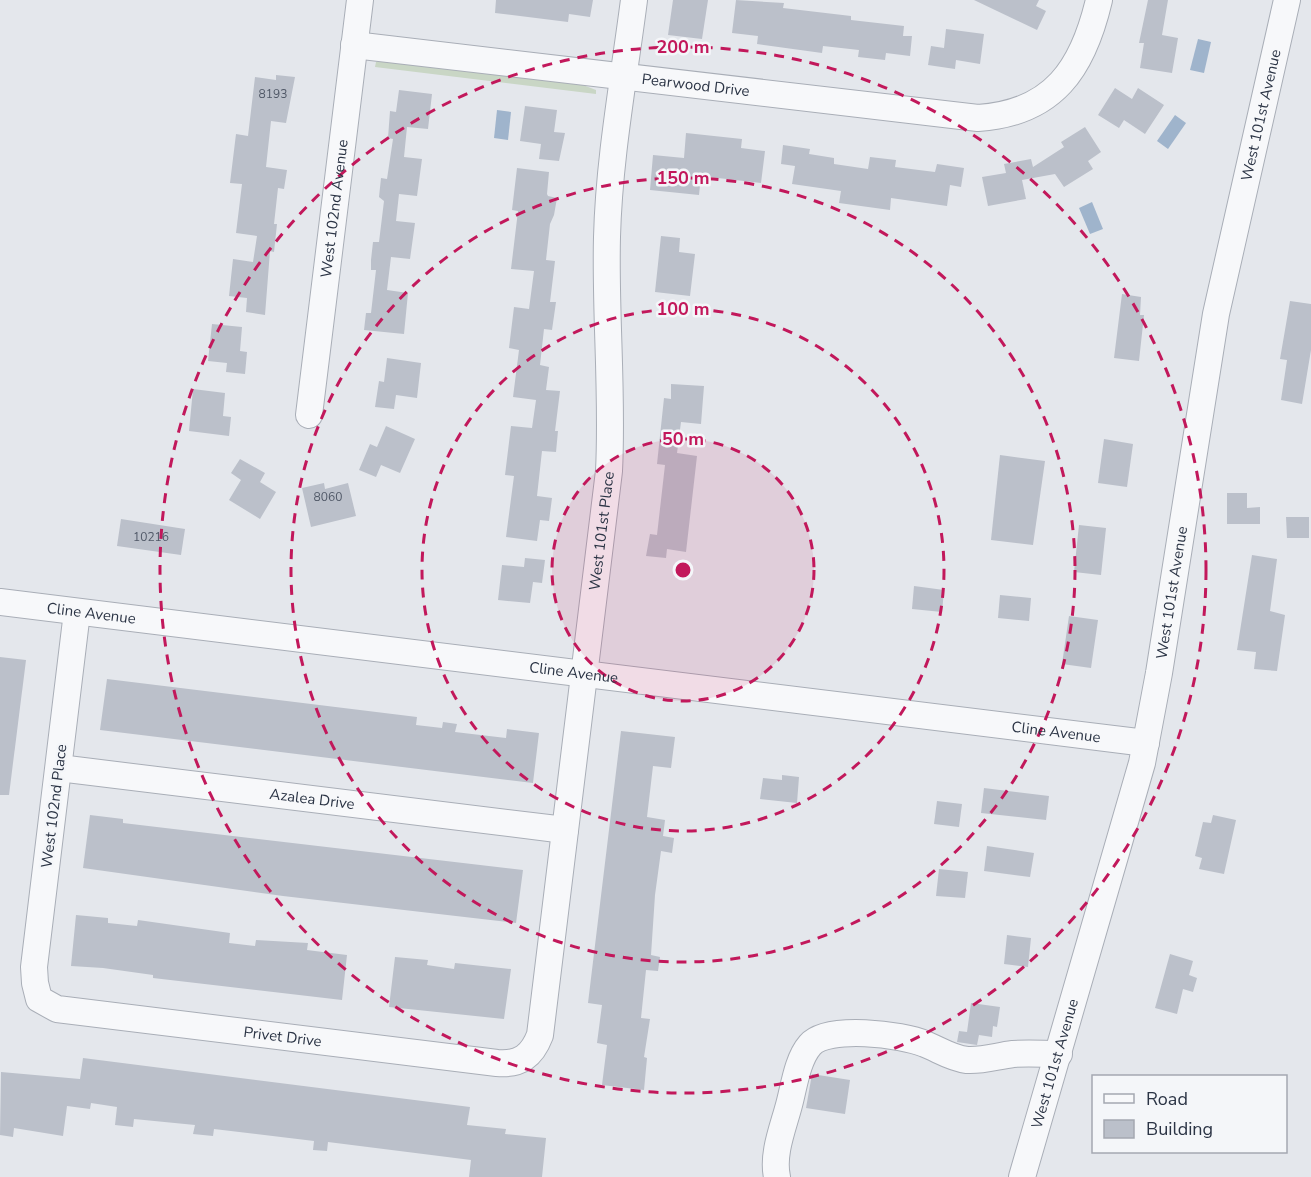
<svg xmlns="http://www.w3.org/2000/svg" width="1311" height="1177" font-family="'Nunito Sans',sans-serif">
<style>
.green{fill:#c9d6c5}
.water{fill:#9fb4cc}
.building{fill:#bbc0ca}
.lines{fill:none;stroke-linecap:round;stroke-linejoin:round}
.minor-casing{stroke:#a9aeb7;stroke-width:28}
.minor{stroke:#f7f8fa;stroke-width:26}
.ring{fill:none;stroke:#c2185b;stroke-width:3;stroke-dasharray:10 8}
.labels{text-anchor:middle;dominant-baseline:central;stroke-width:5;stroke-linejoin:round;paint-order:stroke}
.number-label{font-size:12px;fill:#4f5766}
.street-label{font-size:15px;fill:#2b3445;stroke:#f4f6f9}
.centre{fill:#c2185b;stroke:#f4f6f9;stroke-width:3}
.ring-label{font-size:18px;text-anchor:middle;font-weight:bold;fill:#c2185b;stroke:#f4f6f9;stroke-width:5;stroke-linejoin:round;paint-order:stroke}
</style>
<rect width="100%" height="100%" fill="#e4e7ec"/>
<path class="green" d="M 382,60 L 583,85 L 596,90 L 596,94 L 375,67 L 376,62 Z"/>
<g class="water">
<path d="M 1198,39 L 1211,42 L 1204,73 L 1190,70 Z"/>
<path d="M 497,110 L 511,112 L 508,140 L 494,138 Z"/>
<path d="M 1175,115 L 1186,123 L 1168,149 L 1157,141 Z"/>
<path d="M 1092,202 L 1103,229 L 1090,234 L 1079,208 Z"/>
</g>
<g class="building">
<path d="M 496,0 L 593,0 L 590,17 L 569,14 L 568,22 L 495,13 Z"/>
<path d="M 673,0 L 708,0 L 702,39 L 668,35 Z"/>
<path d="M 736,0 L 784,3 L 783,8 L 851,16 L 851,20 L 904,26 L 903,36 L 912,36 L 910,56 L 886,53 L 885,60 L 858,57 L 859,50 L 823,46 L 822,53 L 757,44 L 758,36 L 732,33 Z"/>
<path d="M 974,0 L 1039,0 L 1036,6 L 1046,11 L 1037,30 Z"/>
<path d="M 1148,0 L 1168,0 L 1162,35 L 1178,38 L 1172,73 L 1140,68 L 1144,43 L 1139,43 Z"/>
<path d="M 946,29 L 984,34 L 980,64 L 956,60 L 955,69 L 928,65 L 931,46 L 944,48 Z"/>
<path d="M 276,75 L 295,77 L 286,123 L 271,121 L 266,167 L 287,170 L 284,189 L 278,188 L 274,224 L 277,224 L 274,252 L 270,251 L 265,315 L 246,312 L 247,298 L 229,296 L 233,259 L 253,262 L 257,236 L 236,233 L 242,184 L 230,183 L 236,134 L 248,136 L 255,77 L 276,80 Z"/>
<path d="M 1115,88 L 1132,99 L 1138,88 L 1164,105 L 1145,134 L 1124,120 L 1119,128 L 1098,115 Z"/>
<path d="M 399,90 L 432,94 L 428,129 L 407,127 L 404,157 L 422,159 L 417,196 L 399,194 L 396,221 L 415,223 L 410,259 L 391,257 L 387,290 L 408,293 L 404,334 L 364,330 L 366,313 L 371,313 L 376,270 L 371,270 L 371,260 L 373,242 L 379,242 L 384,201 L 379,197 L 381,178 L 387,179 L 393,139 L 388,138 L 390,111 L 396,112 Z"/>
<path d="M 525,106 L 557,110 L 554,132 L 565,133 L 559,161 L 539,159 L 541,144 L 520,141 Z"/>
<path d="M 1085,127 L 1101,152 L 1088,161 L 1093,169 L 1064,187 L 1055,174 L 1022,180 L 1026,199 L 988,206 L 982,177 L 1006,173 L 1004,164 L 1031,159 L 1033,167 L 1064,147 L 1061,142 Z"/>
<path d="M 686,133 L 742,139 L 741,148 L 765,151 L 761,183 L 701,176 L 699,195 L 650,190 L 653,155 L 684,158 Z"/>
<path d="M 783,145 L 810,149 L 809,154 L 834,158 L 834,164 L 868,169 L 870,157 L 896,160 L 895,167 L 935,172 L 937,164 L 964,168 L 961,187 L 950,185 L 947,206 L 891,198 L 890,210 L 839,203 L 841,191 L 792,184 L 795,166 L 781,164 Z"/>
<path d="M 517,168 L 549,172 L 547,194 L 548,196 L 557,198 L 554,215 L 550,224 L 546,260 L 555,261 L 550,302 L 556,302 L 552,330 L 544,329 L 540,365 L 549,367 L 546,390 L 560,391 L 555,431 L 558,431 L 556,452 L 542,451 L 537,496 L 552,498 L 549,521 L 540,520 L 537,541 L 506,537 L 514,476 L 505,475 L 511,426 L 532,428 L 536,400 L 513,397 L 519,350 L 509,348 L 514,307 L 529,309 L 534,271 L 511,269 L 518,211 L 512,210 Z"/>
<path d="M 661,236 L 680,238 L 679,252 L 695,254 L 690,296 L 655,292 Z"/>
<path d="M 1122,294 L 1141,297 L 1140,315 L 1144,315 L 1139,361 L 1114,358 Z"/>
<path d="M 1290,301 L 1311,304 L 1311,350 L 1302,404 L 1281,400 L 1287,360 L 1280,359 Z"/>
<path d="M 212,324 L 242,327 L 240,351 L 247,352 L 245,374 L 226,372 L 227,363 L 208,361 Z"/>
<path d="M 387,358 L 421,363 L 417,398 L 396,395 L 394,409 L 375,407 L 379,381 L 384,382 Z"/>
<path d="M 671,384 L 704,386 L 701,424 L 681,422 L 677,453 L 697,456 L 686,552 L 667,549 L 666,558 L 646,556 L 650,534 L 657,535 L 665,465 L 657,464 L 664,398 L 671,399 Z"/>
<path d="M 193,389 L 225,393 L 223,416 L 231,417 L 229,436 L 189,431 Z"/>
<path d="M 386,426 L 415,439 L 400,473 L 381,465 L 376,477 L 359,470 L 370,444 L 377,447 Z"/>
<path d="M 1104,439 L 1133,444 L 1127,487 L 1098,483 Z"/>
<path d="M 1000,455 L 1045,461 L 1033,545 L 991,540 Z"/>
<path d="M 240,459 L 265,473 L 260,482 L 276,492 L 260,519 L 229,500 L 241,480 L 231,473 Z"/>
<path d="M 324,483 L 325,489 L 348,483 L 356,516 L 311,527 L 302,488 Z"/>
<path d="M 1227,493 L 1247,493 L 1247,508 L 1260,507 L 1260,524 L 1227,524 Z"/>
<path d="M 1286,517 L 1309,517 L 1309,538 L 1287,538 Z"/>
<path d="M 121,519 L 185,529 L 181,555 L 117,546 Z"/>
<path d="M 1079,525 L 1106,528 L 1101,575 L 1074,572 Z"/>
<path d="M 1252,555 L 1277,559 L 1270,611 L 1285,615 L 1277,671 L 1254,669 L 1256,652 L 1237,650 Z"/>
<path d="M 525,558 L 545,560 L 542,583 L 533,582 L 530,603 L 498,600 L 502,565 L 524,567 Z"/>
<path d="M 914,586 L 944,590 L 942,612 L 912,609 Z"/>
<path d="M 1000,595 L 1031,598 L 1029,621 L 998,618 Z"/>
<path d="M 1069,616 L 1098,620 L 1091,668 L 1062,664 Z"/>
<path d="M 0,657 L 26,660 L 9,795 L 0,795 Z"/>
<path d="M 107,679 L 417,717 L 416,725 L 442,728 L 443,722 L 457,724 L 455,732 L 506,738 L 507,729 L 539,733 L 533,783 L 100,730 Z"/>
<path d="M 621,731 L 675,737 L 671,768 L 653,766 L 647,817 L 665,820 L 663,836 L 674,838 L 672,853 L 661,851 L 655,895 L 651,955 L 660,957 L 658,971 L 646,970 L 641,1018 L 650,1019 L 644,1057 L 647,1058 L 644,1090 L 602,1085 L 607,1045 L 597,1043 L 602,1005 L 588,1003 Z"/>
<path d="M 782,775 L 799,777 L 797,803 L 760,799 L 763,778 L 782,780 Z"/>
<path d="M 984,788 L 1049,796 L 1046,820 L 981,813 Z"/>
<path d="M 937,801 L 962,804 L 959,827 L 934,824 Z"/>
<path d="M 90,815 L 123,819 L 123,823 L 523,870 L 516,923 L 283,896 L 83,868 Z"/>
<path d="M 1213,815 L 1236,820 L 1224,874 L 1199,869 L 1202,858 L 1195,856 L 1203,822 L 1211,823 Z"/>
<path d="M 987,846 L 1034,853 L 1030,877 L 984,871 Z"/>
<path d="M 939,869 L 968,872 L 965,898 L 936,896 Z"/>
<path d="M 76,915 L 108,918 L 108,923 L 137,926 L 138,920 L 230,933 L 229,943 L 255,946 L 256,940 L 308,943 L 307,950 L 347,955 L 342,1000 L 153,978 L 153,975 L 103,968 L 71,966 Z"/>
<path d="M 1007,935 L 1031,938 L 1028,967 L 1004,964 Z"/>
<path d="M 1170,954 L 1193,961 L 1189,975 L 1197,978 L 1193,992 L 1183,989 L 1177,1014 L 1155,1008 Z"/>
<path d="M 395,957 L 428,960 L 427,965 L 454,969 L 455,963 L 511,969 L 504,1019 L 389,1007 Z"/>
<path d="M 971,1003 L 1000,1007 L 997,1027 L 993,1026 L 992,1037 L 979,1035 L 977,1045 L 957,1042 L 959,1031 L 967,1032 Z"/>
<path d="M 83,1058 L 470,1107 L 467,1125 L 506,1129 L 505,1134 L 546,1138 L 542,1177 L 469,1177 L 471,1160 L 328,1142 L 327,1151 L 313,1150 L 314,1141 L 214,1129 L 213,1136 L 193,1134 L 195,1125 L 134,1119 L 133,1127 L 115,1125 L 117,1107 L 91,1103 L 90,1109 L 67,1106 L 63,1136 L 14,1128 L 13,1137 L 0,1135 L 1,1072 L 80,1079 Z"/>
<path d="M 812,1074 L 850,1080 L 845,1114 L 806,1108 Z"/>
</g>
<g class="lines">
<defs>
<g id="minor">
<path id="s1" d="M 354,45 L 978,118 C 1054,113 1083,68 1099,0"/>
<path id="s2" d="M 309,415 L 360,0"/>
<path id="s3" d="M 0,602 L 1146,743"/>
<path id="s4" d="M 77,612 L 34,967 L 35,983 L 39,999 L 57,1009 L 497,1063 C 520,1065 532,1056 540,1035 L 609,471 C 613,392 605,315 607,237 C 609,158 624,78 634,0"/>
<path id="s5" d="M 59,768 L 565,830"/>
<path d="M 777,1177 C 772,1154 783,1128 789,1105 C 794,1087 797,1060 810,1045 C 827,1025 902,1034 925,1044 C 940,1050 951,1058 967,1060 C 983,1061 997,1056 1013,1054 C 1028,1053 1044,1054 1059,1054"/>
<path id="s6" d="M 1022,1177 L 1142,763 L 1159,673 L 1216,314 L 1287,0"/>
</g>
</defs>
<use href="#minor" class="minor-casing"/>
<use href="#minor" class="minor"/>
</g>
<circle cx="683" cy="570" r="131" fill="#c2185b" fill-opacity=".12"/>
<g class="ring">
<circle cx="683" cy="570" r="131"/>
<circle cx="683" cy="570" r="261"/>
<circle cx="683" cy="570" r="392"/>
<circle cx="683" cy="570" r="523"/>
</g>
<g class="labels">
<g class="number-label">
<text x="273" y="94">8193</text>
<text x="328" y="497">8060</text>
<text x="151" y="537">10216</text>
</g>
<g class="street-label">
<text stroke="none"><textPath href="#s1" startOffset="344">Pearwood Drive</textPath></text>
<text stroke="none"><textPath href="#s6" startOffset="1090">West 101st Avenue</textPath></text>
<text stroke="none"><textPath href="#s2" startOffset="208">West 102nd Avenue</textPath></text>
<text stroke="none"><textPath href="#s4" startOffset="1418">West 101st Place</textPath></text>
<text stroke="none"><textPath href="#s6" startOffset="604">West 101st Avenue</textPath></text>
<text stroke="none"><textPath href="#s3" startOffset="92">Cline Avenue</textPath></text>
<text stroke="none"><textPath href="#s3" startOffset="578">Cline Avenue</textPath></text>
<text stroke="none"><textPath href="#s3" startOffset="1064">Cline Avenue</textPath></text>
<text stroke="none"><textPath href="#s5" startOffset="255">Azalea Drive</textPath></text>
<text transform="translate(54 806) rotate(-83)">West 102nd Place</text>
<text stroke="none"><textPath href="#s4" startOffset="638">Privet Drive</textPath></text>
<text stroke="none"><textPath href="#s6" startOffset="118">West 101st Avenue</textPath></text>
</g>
</g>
<circle cx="683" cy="570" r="9" class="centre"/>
<g class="ring-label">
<text x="683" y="53">200 m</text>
<text x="683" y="184">150 m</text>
<text x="683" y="315">100 m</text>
<text x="683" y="445">50 m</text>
</g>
<rect x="1092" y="1075" width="195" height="78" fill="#f4f6f9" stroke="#a4a8b1" stroke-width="1.5"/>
<rect x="1104" y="1094" width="30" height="9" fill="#f7f8fa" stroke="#a4a8b1" stroke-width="1.5"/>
<text x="1146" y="1105" font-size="18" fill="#2b3445">Road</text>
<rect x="1104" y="1120" width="30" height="18" fill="#bbc0ca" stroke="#a4a8b1" stroke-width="1.5"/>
<text x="1146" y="1135" font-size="18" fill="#2b3445">Building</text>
</svg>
